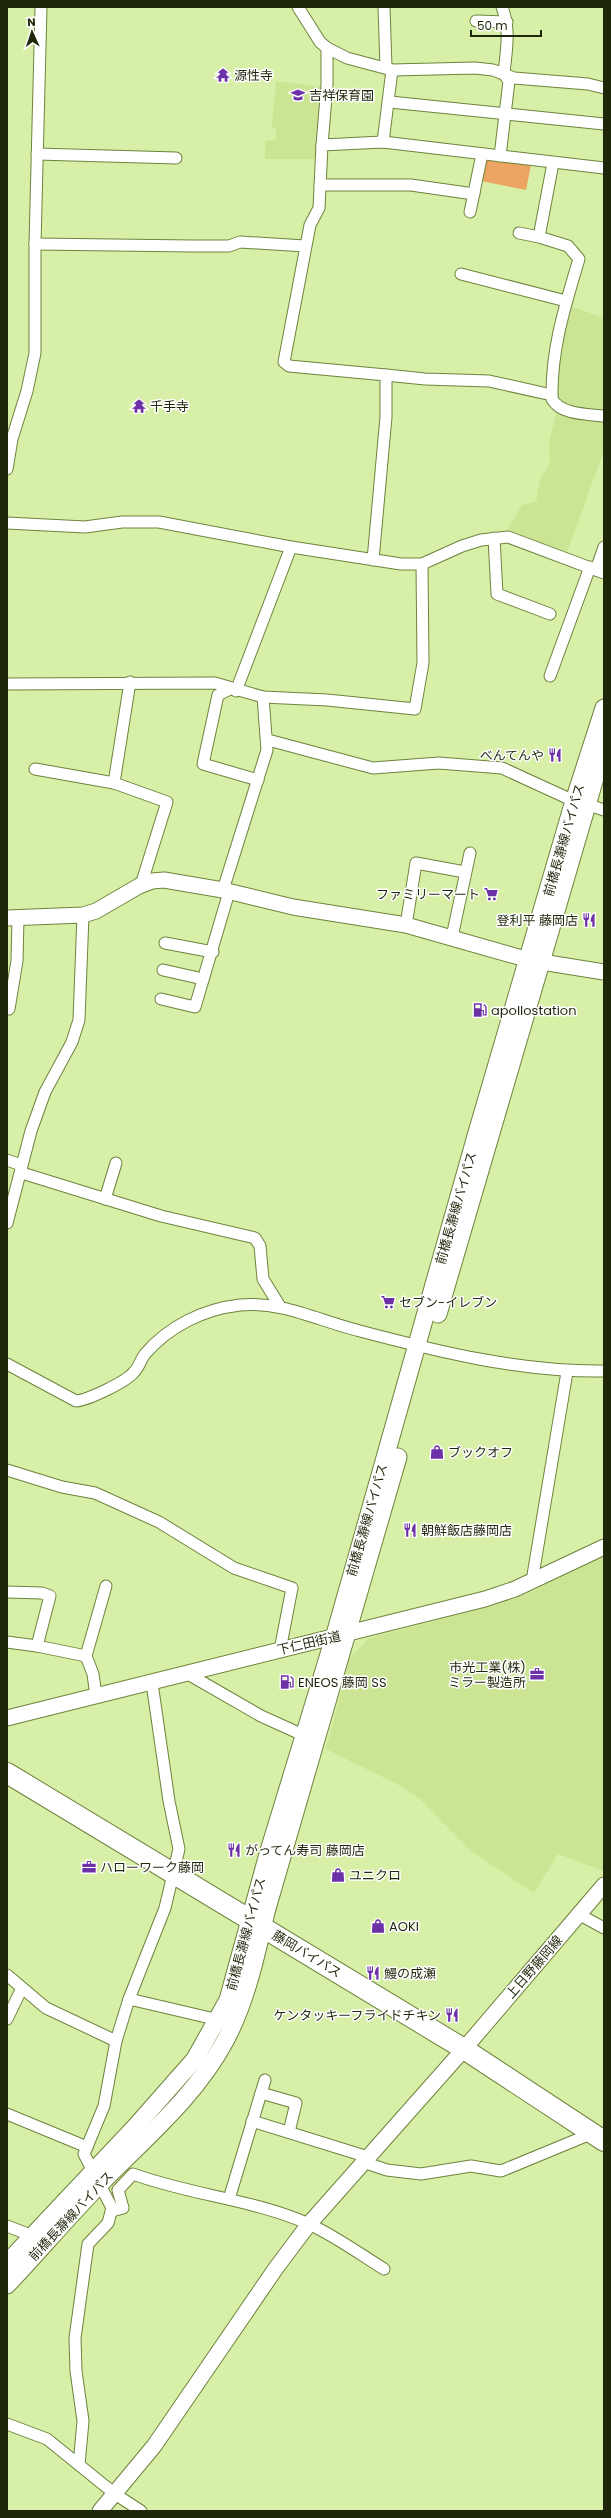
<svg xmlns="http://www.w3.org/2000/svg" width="611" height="2518" font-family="Poppins,'Noto Sans JP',sans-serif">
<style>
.built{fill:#cbe594}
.green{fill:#eba461}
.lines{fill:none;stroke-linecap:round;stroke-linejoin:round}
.street-casing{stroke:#6e833e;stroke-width:13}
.secondary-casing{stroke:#6e833e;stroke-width:17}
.primary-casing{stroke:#6e833e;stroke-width:19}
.highway-casing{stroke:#6e833e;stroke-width:22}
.street{stroke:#fff;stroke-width:11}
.secondary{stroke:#fff;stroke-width:15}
.primary{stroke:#fff;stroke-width:17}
.highway{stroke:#fff;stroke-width:20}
.labels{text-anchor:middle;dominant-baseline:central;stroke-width:3;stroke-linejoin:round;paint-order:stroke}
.poi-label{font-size:13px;fill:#1f270a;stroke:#fff;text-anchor:start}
.street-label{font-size:13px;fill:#1f270a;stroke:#fff}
</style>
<rect width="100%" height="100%" fill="#d7efa6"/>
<g class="built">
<path d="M 276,81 L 322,87 L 317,159 L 265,159 L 265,141 L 276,140 L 276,128 L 272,128 Z"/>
<path d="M 570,306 L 604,318 L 604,450 L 567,552 L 507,531 L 522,505 L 536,502 L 540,479 L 550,463 L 549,443 L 559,403 L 556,387 L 561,338 Z"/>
<path d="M 604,1555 L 604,1871 L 558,1854 L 534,1893 L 471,1851 L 419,1798 L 403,1787 L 326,1749 L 350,1658 L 369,1638 L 496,1605 L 527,1594 Z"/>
</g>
<path class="green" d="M 487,159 L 531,165 L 526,190 L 481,181 L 485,161 Z"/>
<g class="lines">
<defs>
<g id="street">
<path d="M 298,7 L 320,42 L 327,48 L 347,58 L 392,70 L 475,68 L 493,70 L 514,78 L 588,84 L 604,88"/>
<path d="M 384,7 L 386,68"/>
<path d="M 476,21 L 507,22"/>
<path d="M 390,102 L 604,124"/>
<path d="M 383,142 L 392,70"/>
<path d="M 322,145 L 327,85 L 327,48"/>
<path d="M 37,154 L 176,158"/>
<path d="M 500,156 L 509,81 L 504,74 C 506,50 511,31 502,7"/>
<path d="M 553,163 L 539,237 L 568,246 L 579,259 C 565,306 551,349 552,399 C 561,415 587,414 604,416"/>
<path d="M 320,185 L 411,185 L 474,194"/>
<path d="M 470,212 L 482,154"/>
<path d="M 519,233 L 539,237"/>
<path d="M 35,244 L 193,246 L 229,246 L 240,242 L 305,246"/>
<path d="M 461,274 L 566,301"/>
<path d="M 386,375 L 425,379 L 489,381 L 552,395"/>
<path d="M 7,469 L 12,439 L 27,391 L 35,353 L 35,244 L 41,7"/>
<path d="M 7,523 L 85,527 L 122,522 L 159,522 L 291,547 L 401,564 L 422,564 L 462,546 L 481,540 L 508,537 L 604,573"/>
<path d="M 494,538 L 497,594 L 550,614"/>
<path d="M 373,560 L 386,417 L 386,375 L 289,366 L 284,362 L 310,225 L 319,208 L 322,145 L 383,142 L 604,168"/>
<path d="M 596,570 L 604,547"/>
<path d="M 550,676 L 590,567"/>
<path d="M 130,682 L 114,783 L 167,802 L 141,885"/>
<path d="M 7,684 L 215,683 L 263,697 L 267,750 L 223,890"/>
<path d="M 230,689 L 218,695 L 203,764 L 258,780"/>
<path d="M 236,691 L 291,547"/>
<path d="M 263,697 L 327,700 L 415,709 L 423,663 L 422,564"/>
<path d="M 268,740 L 373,768 L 439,763 L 502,768 L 574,801"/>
<path d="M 35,769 L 114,783"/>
<path d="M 586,804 L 604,810"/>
<path d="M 406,925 L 416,863 L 465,872"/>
<path d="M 452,937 L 470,853"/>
<path d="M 165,943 L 213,952"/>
<path d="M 163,970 L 203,979"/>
<path d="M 161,999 L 195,1007 L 229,892"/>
<path d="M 9,1009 L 17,961 L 18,918"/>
<path d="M 7,1160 L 21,1165"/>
<path d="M 22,1173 L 161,1216 L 255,1238 L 260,1246 L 263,1279 L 279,1305"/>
<path d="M 105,1199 L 116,1163"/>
<path d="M 7,1223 L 31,1131 L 45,1092 L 72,1042 L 79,1020 L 83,915"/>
<path d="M 7,1364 L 76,1401 C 88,1400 126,1382 134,1372 C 139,1367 141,1359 145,1354 C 169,1326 204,1309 240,1305 C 283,1301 319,1321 360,1331 C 439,1352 521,1372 604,1371"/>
<path d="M 7,1470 L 62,1487 L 95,1493 L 159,1522 L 234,1568 L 292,1588 L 280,1650"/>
<path d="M 532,1581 L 567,1372"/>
<path d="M 7,1592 L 42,1593 L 50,1596 L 37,1646"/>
<path d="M 7,1642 L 37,1646 L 86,1656 L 93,1674 L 96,1696"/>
<path d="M 86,1656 L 106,1586"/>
<path d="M 188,1674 L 261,1716 L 303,1735"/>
<path d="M 580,1915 L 604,1928"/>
<path d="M 7,1975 L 46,2008 L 116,2041"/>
<path d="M 129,1999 L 219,2020"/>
<path d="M 7,2019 L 22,1988"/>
<path d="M 261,2093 L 296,2103 L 289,2132"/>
<path d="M 7,2114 L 87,2147"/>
<path d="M 252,2121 L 368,2157"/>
<path d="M 363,2162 L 387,2170 L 421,2174 L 471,2166 L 501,2171 L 593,2133"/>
<path d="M 229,2199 L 265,2080"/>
<path d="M 112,2211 L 123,2208 L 118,2190 L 133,2174 C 190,2195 252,2199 309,2224 C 335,2236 360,2254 384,2269"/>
<path d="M 7,2226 L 33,2236"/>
<path d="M 7,2424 L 47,2439 L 115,2494 L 141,2511"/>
<path d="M 79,2465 L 83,2421 L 76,2371 L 75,2338 L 88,2244 L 108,2223 L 112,2208 L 84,2154 L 104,2106 L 116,2041 L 129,1999 L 165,1908 L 179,1849 L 169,1801 L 152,1683"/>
</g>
<g id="secondary">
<path d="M 7,918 L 83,915 L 96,911 L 139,886 L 152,881 L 164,880 L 223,890 L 293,907 L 406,925 L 529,960 L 604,972"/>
<path d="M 7,1718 L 485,1599 L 515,1589 L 604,1547"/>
<path d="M 100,2511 L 154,2446 L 276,2268 L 309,2224 L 464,2049 L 604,1885"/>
</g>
<g id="primary">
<path d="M 438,1314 L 604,747"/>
<path d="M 7,2263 L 136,2126 L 195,2059 L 228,2000 L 268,1854 L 334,1638 L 476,1136 L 574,801 L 604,708"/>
<path d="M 7,2285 C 39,2251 69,2216 101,2183 C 145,2138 195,2097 225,2041 C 246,2002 256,1956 266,1912 L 398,1457"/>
</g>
<path id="highway" d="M 7,1773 L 464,2049 L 604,2141"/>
</defs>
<use href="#street" class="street-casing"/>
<use href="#secondary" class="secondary-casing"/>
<use href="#primary" class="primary-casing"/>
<use href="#highway" class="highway-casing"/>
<use href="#street" class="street"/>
<use href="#secondary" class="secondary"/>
<use href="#primary" class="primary"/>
<use href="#highway" class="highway"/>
</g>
<defs>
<symbol id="temple-bare" viewBox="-9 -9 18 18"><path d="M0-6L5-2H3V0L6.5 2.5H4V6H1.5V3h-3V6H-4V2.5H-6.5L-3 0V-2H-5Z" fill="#6d31a7" stroke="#fff" stroke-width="2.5" paint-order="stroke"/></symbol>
<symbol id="school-bare" viewBox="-9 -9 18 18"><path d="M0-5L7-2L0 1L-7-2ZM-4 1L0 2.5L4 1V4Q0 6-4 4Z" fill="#6d31a7" stroke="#fff" stroke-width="2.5" paint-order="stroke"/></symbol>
<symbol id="restaurant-bare" viewBox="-9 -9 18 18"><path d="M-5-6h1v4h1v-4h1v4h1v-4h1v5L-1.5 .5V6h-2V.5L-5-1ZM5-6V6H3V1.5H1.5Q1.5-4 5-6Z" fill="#6d31a7" stroke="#fff" stroke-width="2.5" paint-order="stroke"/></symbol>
<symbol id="supermarket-bare" viewBox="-9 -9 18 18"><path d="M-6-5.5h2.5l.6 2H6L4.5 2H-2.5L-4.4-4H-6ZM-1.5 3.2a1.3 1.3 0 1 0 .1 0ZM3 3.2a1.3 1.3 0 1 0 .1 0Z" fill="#6d31a7" stroke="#fff" stroke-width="2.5" paint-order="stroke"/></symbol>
<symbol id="fuel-bare" viewBox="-9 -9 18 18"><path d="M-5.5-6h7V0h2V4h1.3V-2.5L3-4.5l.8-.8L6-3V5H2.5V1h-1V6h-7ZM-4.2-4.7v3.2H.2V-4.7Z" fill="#6d31a7" stroke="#fff" stroke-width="2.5" paint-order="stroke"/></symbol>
<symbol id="shop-bare" viewBox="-9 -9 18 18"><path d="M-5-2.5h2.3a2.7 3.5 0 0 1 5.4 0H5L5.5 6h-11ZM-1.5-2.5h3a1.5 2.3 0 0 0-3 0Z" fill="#6d31a7" stroke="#fff" stroke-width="2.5" paint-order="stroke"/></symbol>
<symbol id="office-bare" viewBox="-9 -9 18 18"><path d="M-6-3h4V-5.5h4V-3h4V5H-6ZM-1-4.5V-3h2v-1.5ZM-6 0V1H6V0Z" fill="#6d31a7" stroke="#fff" stroke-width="2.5" paint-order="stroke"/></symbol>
</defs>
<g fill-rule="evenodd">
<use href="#temple-bare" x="213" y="65" width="20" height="20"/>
<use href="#school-bare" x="288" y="85" width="20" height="20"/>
<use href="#temple-bare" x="129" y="396" width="20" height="20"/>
<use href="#restaurant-bare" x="545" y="745" width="20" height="20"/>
<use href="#supermarket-bare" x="481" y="884" width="20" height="20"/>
<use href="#restaurant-bare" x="579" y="910" width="20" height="20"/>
<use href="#fuel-bare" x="470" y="1000" width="20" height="20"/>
<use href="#supermarket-bare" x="378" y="1292" width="20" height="20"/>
<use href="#shop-bare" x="427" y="1442" width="20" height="20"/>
<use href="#restaurant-bare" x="400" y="1520" width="20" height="20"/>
<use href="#office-bare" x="527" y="1664" width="20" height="20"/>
<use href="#fuel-bare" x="277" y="1672" width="20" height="20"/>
<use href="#restaurant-bare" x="224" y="1840" width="20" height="20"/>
<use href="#office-bare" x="79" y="1857" width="20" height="20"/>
<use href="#shop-bare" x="328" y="1865" width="20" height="20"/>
<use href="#shop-bare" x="368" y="1916" width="20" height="20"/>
<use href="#restaurant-bare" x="363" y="1963" width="20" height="20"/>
<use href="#restaurant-bare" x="442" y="2005" width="20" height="20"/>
</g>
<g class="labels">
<g class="poi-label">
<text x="234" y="75">源性寺</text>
<text x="309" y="95">吉祥保育園</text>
<text x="150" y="406">千手寺</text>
<text x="544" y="755" text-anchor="end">べんてんや</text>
<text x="480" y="894" text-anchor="end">ファミリーマート</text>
<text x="578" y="920" text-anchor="end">登利平 藤岡店</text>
<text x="491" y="1010">apollostation</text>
<text x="399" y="1302">セブン-イレブン</text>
<text x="448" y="1452">ブックオフ</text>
<text x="421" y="1530">朝鮮飯店藤岡店</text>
<text x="526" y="1667" text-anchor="end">市光工業(株)<tspan x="526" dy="15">ミラー製造所</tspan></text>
<text x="298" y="1682">ENEOS 藤岡 SS</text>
<text x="245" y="1850">がってん寿司 藤岡店</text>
<text x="100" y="1867">ハローワーク藤岡</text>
<text x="349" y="1875">ユニクロ</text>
<text x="389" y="1926">AOKI</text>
<text x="384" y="1973">鰻の成瀬</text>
<text x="441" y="2015" text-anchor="end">ケンタッキーフライドチキン</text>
</g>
<g class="street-label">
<text transform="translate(564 840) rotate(-74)">前橋長瀞線バイパス</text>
<text transform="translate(456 1208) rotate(-74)">前橋長瀞線バイパス</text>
<text transform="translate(367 1520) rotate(-74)">前橋長瀞線バイパス</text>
<text transform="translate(309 1643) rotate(-13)">下仁田街道</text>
<text transform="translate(246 1934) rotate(-75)">前橋長瀞線バイパス</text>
<text transform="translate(307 1954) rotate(31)">藤岡バイパス</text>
<text transform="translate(534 1967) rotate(-49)">上日野藤岡線</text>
<text transform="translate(71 2216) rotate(-47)">前橋長瀞線バイパス</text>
</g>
</g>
<rect width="611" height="2518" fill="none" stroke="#1f270a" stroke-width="16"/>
<g transform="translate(32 32) rotate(357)" stroke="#ffffff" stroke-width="3" paint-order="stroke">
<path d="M0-3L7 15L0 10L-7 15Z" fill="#1f270a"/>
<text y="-6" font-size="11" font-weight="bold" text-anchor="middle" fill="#1f270a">N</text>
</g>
<path d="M471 30v6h70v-6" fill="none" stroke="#1f270a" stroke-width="2"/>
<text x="477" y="30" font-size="12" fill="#1f270a" stroke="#ffffff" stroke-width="3" paint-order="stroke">50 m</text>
</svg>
